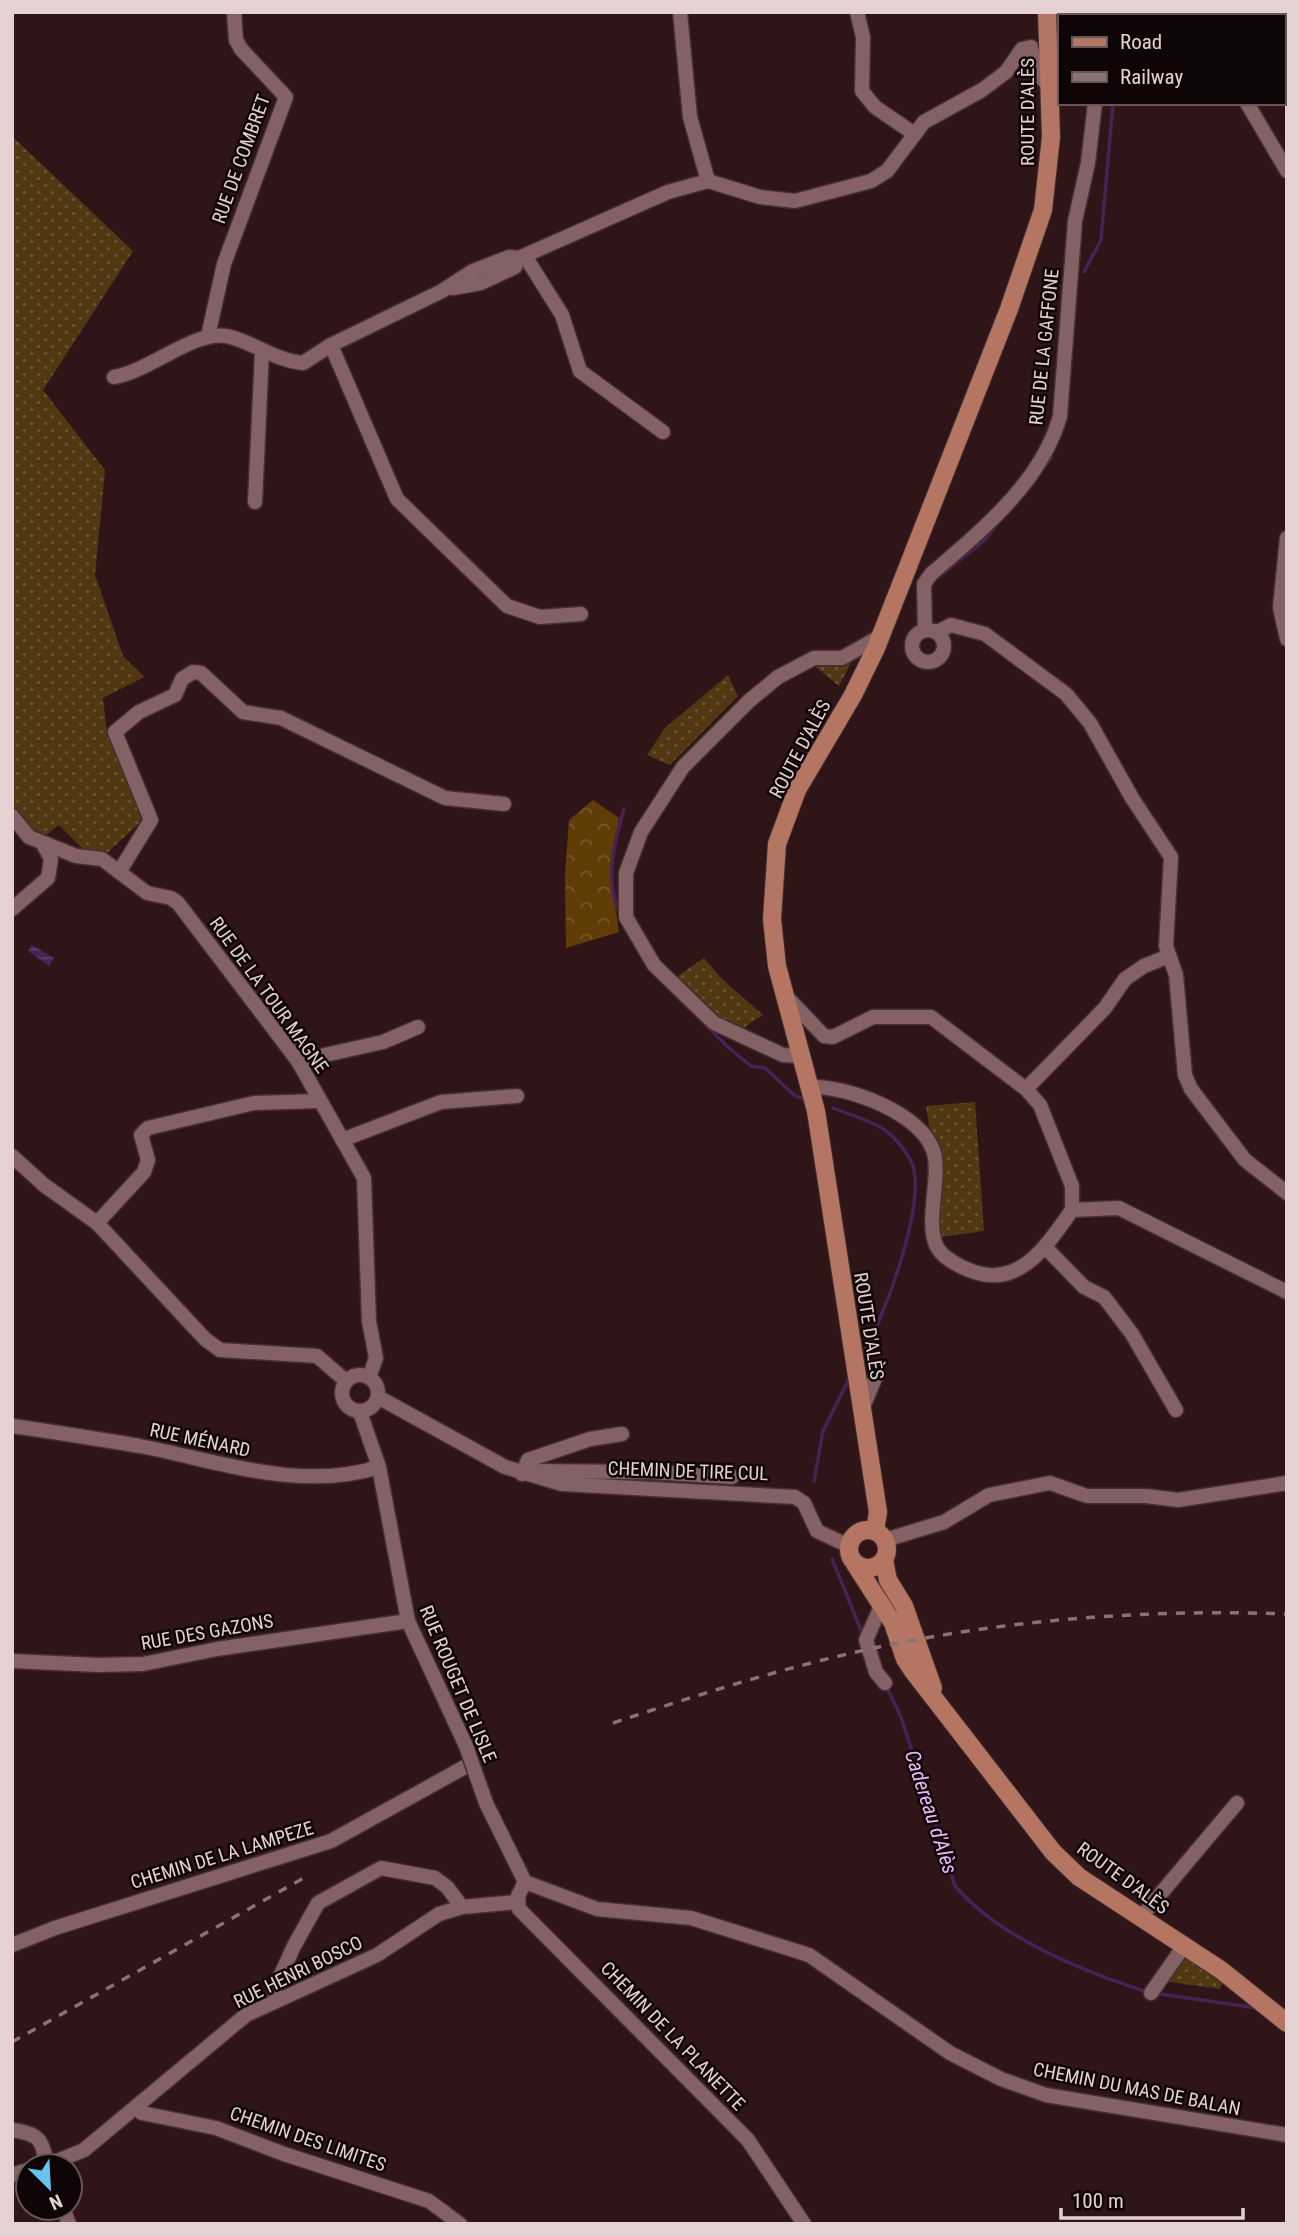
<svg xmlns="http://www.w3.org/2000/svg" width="1299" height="2236" font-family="'Roboto Condensed',sans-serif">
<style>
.grass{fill:url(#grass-dots)}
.forest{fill:url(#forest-crowns)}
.water{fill:url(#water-rules)}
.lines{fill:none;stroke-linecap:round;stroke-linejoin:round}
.stream{stroke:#482157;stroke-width:3.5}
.minor-casing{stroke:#433031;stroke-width:17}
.major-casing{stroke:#433031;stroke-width:20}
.minor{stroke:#836164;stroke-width:14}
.major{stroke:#b47562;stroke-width:18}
.rail{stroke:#897274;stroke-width:3.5;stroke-dasharray:9 9;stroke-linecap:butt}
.minor-bridge-casing{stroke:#433031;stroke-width:17;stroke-linecap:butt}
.minor-bridge{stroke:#836164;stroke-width:14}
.labels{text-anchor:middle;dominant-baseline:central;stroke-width:5;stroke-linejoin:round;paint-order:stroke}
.street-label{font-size:19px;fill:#e4d1d2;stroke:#100506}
.water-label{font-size:21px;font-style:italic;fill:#e8b9fc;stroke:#100506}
</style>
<defs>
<pattern id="grass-dots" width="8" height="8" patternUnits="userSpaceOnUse" patternTransform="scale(1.75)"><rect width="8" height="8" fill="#523713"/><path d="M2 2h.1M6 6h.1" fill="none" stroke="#6b5334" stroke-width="1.8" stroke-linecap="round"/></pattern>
<pattern id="forest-crowns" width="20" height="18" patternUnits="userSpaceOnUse" patternTransform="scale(1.75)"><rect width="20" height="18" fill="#603c07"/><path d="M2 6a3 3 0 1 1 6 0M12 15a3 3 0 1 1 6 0" fill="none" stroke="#77572a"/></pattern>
<pattern id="water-rules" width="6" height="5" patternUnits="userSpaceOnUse" patternTransform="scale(1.75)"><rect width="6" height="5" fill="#482157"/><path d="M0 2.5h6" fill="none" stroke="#62406e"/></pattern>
</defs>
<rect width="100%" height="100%" fill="#301518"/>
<g class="grass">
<path d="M 12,136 L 133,251 L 43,390 L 105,470 L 95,575 L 123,656 L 144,677 L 103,698 L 107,734 L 147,816 L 107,853 L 86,852 L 59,825 L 45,836 L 31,833 L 12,810 Z"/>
<path d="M 855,655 L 839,686 L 811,663 Z"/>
<path d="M 728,675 L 738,696 L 670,765 L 647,755 L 665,728 Z"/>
<path d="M 704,958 L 722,979 L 763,1015 L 737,1032 L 695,1003 L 675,978 Z"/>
<path d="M 975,1102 L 984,1231 L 934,1238 L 933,1150 L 926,1106 Z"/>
<path d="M 1186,1958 L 1194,1960 L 1222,1983 L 1220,1989 L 1163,1981 Z"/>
</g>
<path class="forest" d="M 593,800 L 619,818 L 611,879 L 619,932 L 566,948 L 565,875 L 569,820 Z"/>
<g class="water">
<path d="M 221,915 L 233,932 L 225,938 L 213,921 Z"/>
<path d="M 32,945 L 54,958 L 49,966 L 28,951 Z"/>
</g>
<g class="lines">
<g class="stream">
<path d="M 1084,272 L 1101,240 L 1113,103"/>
<path d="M 1046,465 L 1052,457"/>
<path d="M 936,579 L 984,541 L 1003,517"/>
<path d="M 621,916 C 604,882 614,843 624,809"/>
<path d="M 656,976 L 730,1049 L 751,1066 L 765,1068 L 795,1096 L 808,1100"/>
<path d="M 833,1108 C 852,1116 882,1123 895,1139 C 901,1145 910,1158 913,1166 C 925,1209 883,1321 860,1360"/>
<path d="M 814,1481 L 823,1431 L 851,1375"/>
<path d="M 832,1559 L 863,1635"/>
<path d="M 886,1686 L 901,1717 L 955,1886 C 998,1937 1085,1972 1147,1992"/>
<path d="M 1154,1993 L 1257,2008"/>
</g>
<defs>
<g id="minor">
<path d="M 680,12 L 690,117 L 708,181"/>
<path d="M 857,12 L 863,37 L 862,91 L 875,107 L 913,133"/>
<path d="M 1123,12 L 1127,16"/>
<path d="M 1104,16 L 1104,12"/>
<path d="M 1283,94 L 1287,95"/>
<path d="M 1247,103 L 1287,171"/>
<path d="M 525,256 L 562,315 L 580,371 L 663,432"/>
<path d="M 453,288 L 481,283 L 515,267 L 519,258"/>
<path d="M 208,336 L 224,264 L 286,97 L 241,49 L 236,40 L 234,12"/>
<path d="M 331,345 L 397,499 L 507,606 L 540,617 L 581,614"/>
<path d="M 114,377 C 150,371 193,331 226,336 C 250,340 273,360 303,363 L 331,345 L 442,291 L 473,271 L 509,257 L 519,258 L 668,192 L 708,181 L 760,197 L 795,201 L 871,181 L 887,171 L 924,122 L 982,90 L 1006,72 L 1022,49 L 1031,47 L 1036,73 L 1049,85"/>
<path d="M 255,502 L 262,352"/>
<path d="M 1287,538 L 1280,608 L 1287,639"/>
<circle cx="928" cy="646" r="16"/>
<path d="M 925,630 L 924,584 L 931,574 C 981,531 1042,482 1060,416 L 1075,221 L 1088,163 L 1095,103"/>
<path d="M 937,632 L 951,625 L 985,634 L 1066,694 L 1090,723 L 1132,798 L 1171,857 L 1166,946 L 1176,975 L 1185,1075 L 1191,1089 L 1245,1160 L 1287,1193"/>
<path d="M 12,816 L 29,837 L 76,856 L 102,859 L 147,893 L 171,898 L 178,903 L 298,1061 L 364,1178 L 369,1321 L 376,1358 L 369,1378"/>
<path d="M 119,872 L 151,820 L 115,732 L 139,712 L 175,695 L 182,679 L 193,672 L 201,673 L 243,712 L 281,718 L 445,798 L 504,804"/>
<path d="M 12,909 L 48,878 L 51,859 L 43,844"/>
<path d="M 784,994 L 824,1036 L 833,1037 L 873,1017 L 931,1017 L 1026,1089 L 1040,1105 L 1072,1186 L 1072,1210 L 1119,1208 L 1287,1292"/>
<path d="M 801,1056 L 783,1055 L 714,1023 L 654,965 L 626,917 L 626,873 L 641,832 L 683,767 L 749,701 L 778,677 L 814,658 L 842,658 L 881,636"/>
<path d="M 298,1061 L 383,1042 L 418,1027"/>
<path d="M 811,1087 C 847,1086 919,1112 933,1150 C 942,1173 925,1220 936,1245 C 942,1258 957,1265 969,1270 C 1019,1291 1047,1245 1072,1210"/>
<path d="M 1026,1089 L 1105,1008 L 1125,979 L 1144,966 L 1169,956"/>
<path d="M 342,1140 L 441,1102 L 517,1096"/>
<path d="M 12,1156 L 44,1185 L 97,1223 L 205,1339 L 220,1350 L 317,1356 L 346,1381"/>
<path d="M 97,1223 L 144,1172 L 148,1160 L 141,1135 L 148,1128 L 254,1103 L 320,1101"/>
<path d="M 1045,1247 L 1084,1287 L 1104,1297 L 1132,1334 L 1176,1410"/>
<circle cx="360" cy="1393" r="18"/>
<path d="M 378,1397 L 505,1467 L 562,1484 L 795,1497 L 804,1503 L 817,1531 L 849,1546"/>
<path d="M 862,1409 L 876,1376"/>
<path d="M 360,1412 L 379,1467 L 408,1621 L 466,1746"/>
<path d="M 12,1426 C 55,1432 98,1439 140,1446 C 218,1461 301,1492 379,1467"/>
<path d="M 530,1471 L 650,1472 L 732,1477"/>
<path d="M 522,1474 L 528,1460 L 590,1439 L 622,1434"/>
<path d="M 885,1540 L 944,1522 L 989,1495 L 1050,1483 L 1087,1496 L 1146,1496 L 1178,1500 L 1287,1483"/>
<path d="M 882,1604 L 866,1640 L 876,1672 L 885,1683"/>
<path d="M 12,1661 L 98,1665 L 143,1664 L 217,1649 L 408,1621"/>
<path d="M 486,1803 L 525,1882"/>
<path d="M 525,1882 L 597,1909 L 691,1918 L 809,1955 L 950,2053 L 1001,2079 L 1046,2095 L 1287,2135"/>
<path d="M 525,1882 L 518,1896 L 519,1909 L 748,2140 L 804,2224"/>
<path d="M 1141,1917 L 1237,1803"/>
<path d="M 12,1945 L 55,1928 L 331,1841 L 472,1763"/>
<path d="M 1151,1993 L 1184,1946"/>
<path d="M 277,2000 L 274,1990 L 294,1946 L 318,1903 L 381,1868 L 435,1878 L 447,1887 L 462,1907"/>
<path d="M 136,2108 L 142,2113 L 216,2128 L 284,2154 L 429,2201 L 460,2224"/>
<path d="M 12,2130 C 40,2134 42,2139 47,2166"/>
<path d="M 45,2166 L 84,2150 L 246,2015 L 377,1955 L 439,1914 L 462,1907 L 517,1902"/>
<path d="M 12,2175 L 28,2170"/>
<path d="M 63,2208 L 69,2224"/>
</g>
<g id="major">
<circle cx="868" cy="1549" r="19"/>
<path d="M 875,1531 L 878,1512 L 816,1111 L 777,966 L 772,919 L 777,844 L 797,790 L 853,695 L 876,648 L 1009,309 L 1043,210 L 1051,137 L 1047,12"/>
<path d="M 884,1560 L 888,1580 L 904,1606 L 933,1688"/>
<path d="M 855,1564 L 893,1623 L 905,1659 L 913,1671 L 1053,1852 L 1079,1877 L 1221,1970 L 1287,2023"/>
</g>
</defs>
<use href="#minor" class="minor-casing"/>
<use href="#major" class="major-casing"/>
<use href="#minor" class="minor"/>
<use href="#major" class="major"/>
<g class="rail">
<path d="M 613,1723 C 700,1694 789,1666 879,1647 C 1011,1619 1152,1609 1287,1614"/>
<path d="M 12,2042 L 309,1875"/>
</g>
<defs>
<path id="minor-bridge" d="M 466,1746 L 486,1803"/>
</defs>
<use href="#minor-bridge" class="minor-bridge-casing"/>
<use href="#minor-bridge" class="minor-bridge"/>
</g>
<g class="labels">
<g class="street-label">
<text transform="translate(1027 112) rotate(-90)">ROUTE D'ALÈS</text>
<text transform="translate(241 159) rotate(-70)">RUE DE COMBRET</text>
<text transform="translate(1044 347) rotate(-84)">RUE DE LA GAFFONE</text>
<text transform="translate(800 749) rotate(-62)">ROUTE D'ALÈS</text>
<text transform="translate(269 995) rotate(54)">RUE DE LA TOUR MAGNE</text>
<text transform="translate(869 1326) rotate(81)">ROUTE D'ALÈS</text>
<text transform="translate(200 1440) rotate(12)">RUE MÉNARD</text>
<text transform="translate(688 1471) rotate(2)">CHEMIN DE TIRE CUL</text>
<text transform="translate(207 1632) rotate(-10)">RUE DES GAZONS</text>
<text transform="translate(458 1684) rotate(67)">RUE ROUGET DE LISLE</text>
<text transform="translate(222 1855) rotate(-17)">CHEMIN DE LA LAMPEZE</text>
<text transform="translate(1123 1878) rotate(36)">ROUTE D'ALÈS</text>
<text transform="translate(298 1972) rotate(-26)">RUE HENRI BOSCO</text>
<text transform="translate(673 2036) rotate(46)">CHEMIN DE LA PLANETTE</text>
<text transform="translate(1137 2089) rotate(11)">CHEMIN DU MAS DE BALAN</text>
<text transform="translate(308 2139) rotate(19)">CHEMIN DES LIMITES</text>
</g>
<g class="water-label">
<text transform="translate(931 1812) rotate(72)">Cadereau d'Alès</text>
</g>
</g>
<rect width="1299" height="2236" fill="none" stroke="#e4d1d2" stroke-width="28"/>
<rect x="1058" y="14" width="228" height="91" fill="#100506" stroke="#655758" stroke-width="2"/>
<rect x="1072" y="37" width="35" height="10" fill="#b47562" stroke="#655758" stroke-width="2"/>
<text x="1120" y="49" font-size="21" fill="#e4d1d2">Road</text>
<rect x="1072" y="72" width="35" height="10" fill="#897274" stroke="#655758" stroke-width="2"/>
<text x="1120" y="84" font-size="21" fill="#e4d1d2">Railway</text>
<g transform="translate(49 2187) rotate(156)"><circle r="33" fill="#100506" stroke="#655758" stroke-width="2"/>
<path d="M0-5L12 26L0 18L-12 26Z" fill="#66c4ef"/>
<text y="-10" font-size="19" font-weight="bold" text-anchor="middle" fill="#e4d1d2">N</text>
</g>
<path d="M1061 2208v10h182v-10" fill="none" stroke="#e4d1d2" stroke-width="3.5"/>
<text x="1072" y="2208" font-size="21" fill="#e4d1d2" stroke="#100506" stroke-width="5" paint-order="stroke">100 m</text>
</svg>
